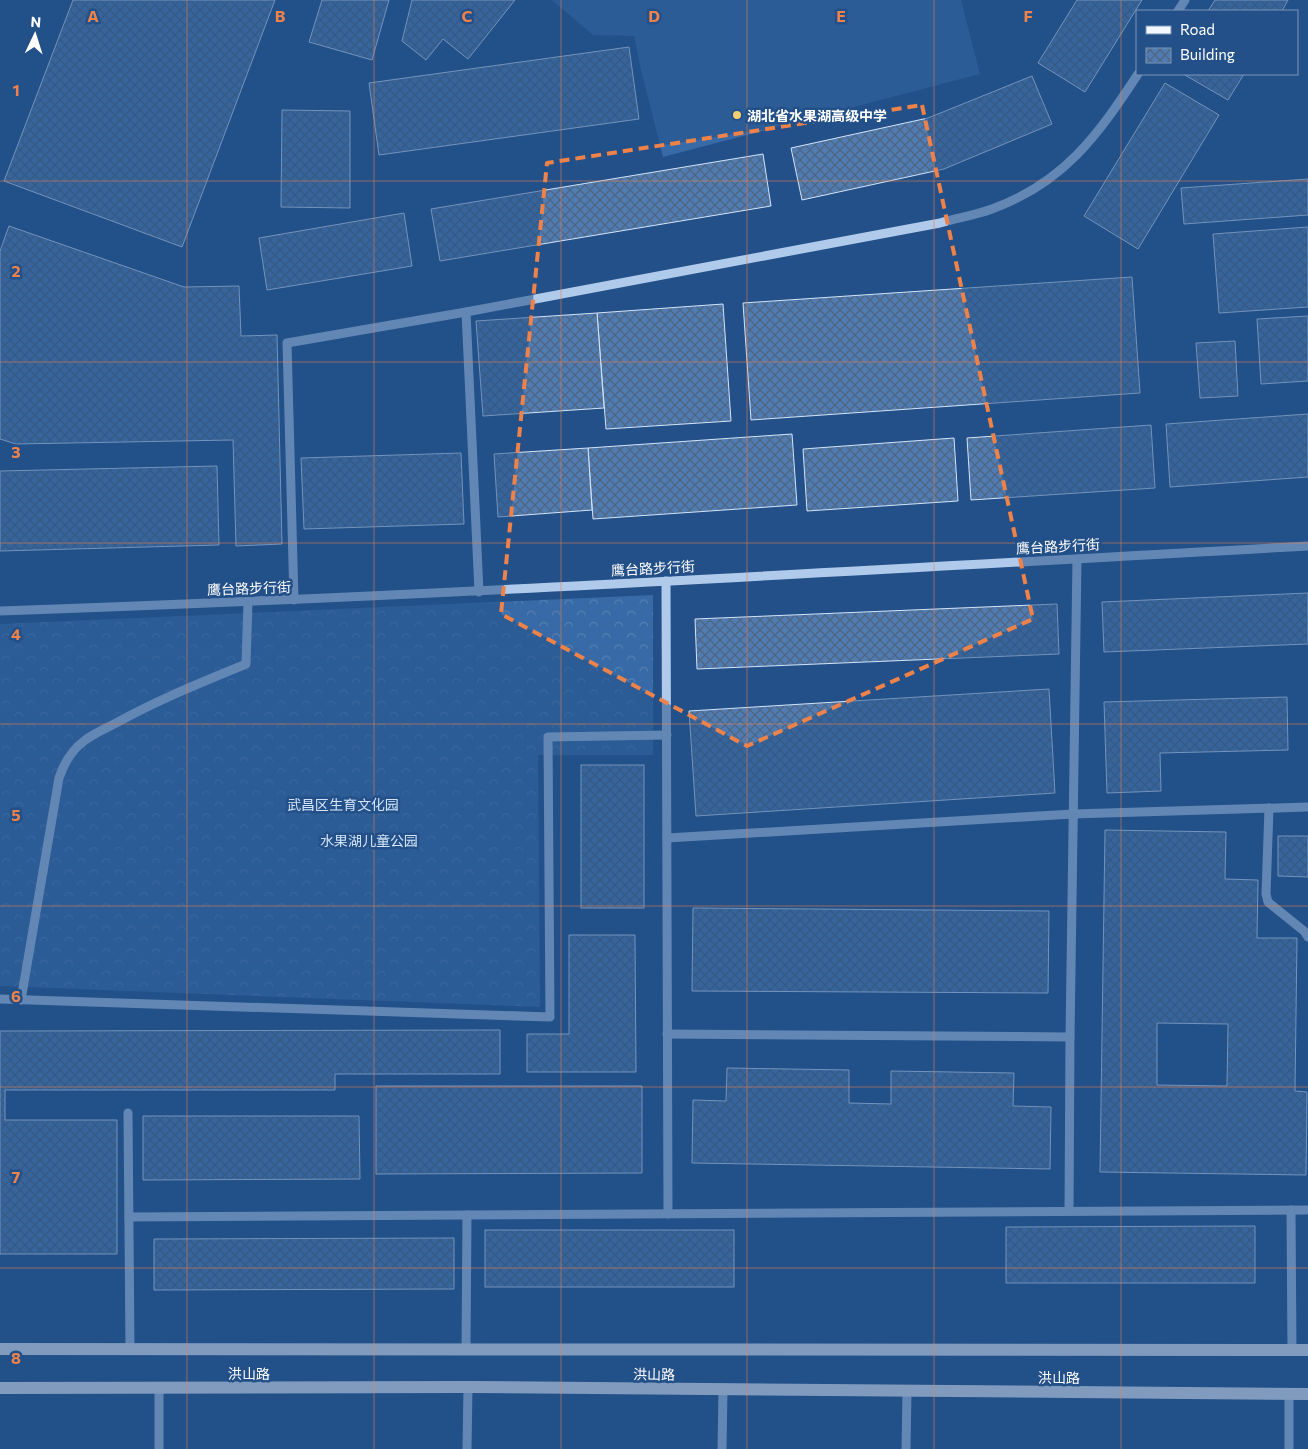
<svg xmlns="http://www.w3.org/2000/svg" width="1308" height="1449" font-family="Commissioner,'Noto Sans SC',sans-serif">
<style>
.forest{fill:url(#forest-crowns)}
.pitch{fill:#376aa6}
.building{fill:url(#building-cross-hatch);stroke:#d3e4f8;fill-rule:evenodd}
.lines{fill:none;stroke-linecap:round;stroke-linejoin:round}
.minor{stroke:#afcaea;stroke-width:9}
.major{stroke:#f3f7fe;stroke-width:12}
.marked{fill:none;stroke:#ee8249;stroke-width:4;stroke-dasharray:10 6;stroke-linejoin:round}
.grid{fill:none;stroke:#ee8249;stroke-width:1;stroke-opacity:0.55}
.poi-dot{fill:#f5ce72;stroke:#235089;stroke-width:2}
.labels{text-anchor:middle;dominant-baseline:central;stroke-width:5;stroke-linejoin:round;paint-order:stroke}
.poi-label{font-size:14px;font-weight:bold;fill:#fff;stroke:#235089;text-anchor:start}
.street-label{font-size:14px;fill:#fff;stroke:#235089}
.park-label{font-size:14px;fill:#d3e4f8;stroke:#235089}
.grid-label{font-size:16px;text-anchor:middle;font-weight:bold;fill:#ee8249;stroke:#235089;stroke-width:5;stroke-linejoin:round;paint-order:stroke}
</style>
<defs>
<pattern id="forest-crowns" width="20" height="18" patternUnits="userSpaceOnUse" patternTransform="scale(1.25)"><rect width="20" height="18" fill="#376aa6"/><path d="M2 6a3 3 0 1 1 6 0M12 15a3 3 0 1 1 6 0" fill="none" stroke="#5580b3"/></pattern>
<pattern id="building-cross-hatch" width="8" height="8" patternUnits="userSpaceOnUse" patternTransform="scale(1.25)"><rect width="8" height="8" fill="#507cb2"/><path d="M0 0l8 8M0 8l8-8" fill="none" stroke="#4e6684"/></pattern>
</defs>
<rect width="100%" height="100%" fill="#235089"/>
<path class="forest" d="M 653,595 L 653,755 L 538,755 L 540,1007 L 0,986 L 0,624 Z"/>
<path class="pitch" d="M 552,0 L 961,0 L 980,74 L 663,157 L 641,70 L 634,36 L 593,35 Z"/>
<g class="building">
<path d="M 73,0 L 275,0 L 182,247 L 4,181 Z"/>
<path d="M 322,0 L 389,0 L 372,60 L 309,42 Z"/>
<path d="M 412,0 L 515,0 L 468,59 L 443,39 L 426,60 L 402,41 Z"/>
<path d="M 1077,0 L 1142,0 L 1085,92 L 1038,63 Z"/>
<path d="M 1215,0 L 1288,0 L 1282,11 L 1208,11 Z"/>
<path d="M 629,47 L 639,119 L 379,155 L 369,83 Z"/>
<path d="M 1183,74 L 1244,74 L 1228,100 Z"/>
<path d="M 1032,76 L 1052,124 L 944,169 L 802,200 L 791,148 L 928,118 Z"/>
<path d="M 1165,83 L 1219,115 L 1138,249 L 1084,216 Z"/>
<path d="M 282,110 L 350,111 L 350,208 L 281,207 Z"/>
<path d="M 763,154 L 771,206 L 440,261 L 431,209 Z"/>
<path d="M 1308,179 L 1308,215 L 1184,224 L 1181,188 Z"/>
<path d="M 404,213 L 412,266 L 267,290 L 259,238 Z"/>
<path d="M 9,226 L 184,287 L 239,286 L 241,336 L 277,335 L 282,544 L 236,546 L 233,440 L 16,444 L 0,439 L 0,251 Z"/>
<path d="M 1308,227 L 1308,307 L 1219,313 L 1213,234 Z"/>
<path d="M 1132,277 L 1140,393 L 751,420 L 743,303 Z"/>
<path d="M 723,304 L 731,421 L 606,429 L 597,313 Z"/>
<path d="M 597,313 L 604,408 L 483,416 L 476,321 Z"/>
<path d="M 1308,316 L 1308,381 L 1261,384 L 1257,319 Z"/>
<path d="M 1235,341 L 1238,396 L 1200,398 L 1196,343 Z"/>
<path d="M 1308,414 L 1308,477 L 1170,487 L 1166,424 Z"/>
<path d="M 1151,425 L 1155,488 L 971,500 L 967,438 Z"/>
<path d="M 792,434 L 797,505 L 593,519 L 588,448 Z"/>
<path d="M 954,438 L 958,501 L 807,511 L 803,449 Z"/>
<path d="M 588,448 L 592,510 L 498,517 L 494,454 Z"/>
<path d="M 461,453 L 464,524 L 304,529 L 301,458 Z"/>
<path d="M 217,466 L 219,545 L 0,551 L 0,471 Z"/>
<path d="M 1308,593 L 1308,644 L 1104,652 L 1102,602 Z"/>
<path d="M 1057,604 L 1059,654 L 697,669 L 695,619 Z"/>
<path d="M 1049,689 L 1055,793 L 696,816 L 689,711 Z"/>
<path d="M 1287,697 L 1288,750 L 1160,753 L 1161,791 L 1107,793 L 1104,702 Z"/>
<rect x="581" y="765" width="63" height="143"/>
<path d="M 1105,830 L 1226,832 L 1225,879 L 1258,880 L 1257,938 L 1297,938 L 1295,1091 L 1307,1092 L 1306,1175 L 1100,1172 ZM 1157,1023 L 1228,1024 L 1227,1086 L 1157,1085 Z"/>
<path d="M 1278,836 L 1308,836 L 1308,877 L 1278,876 Z"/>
<path d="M 693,908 L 1049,911 L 1048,993 L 692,991 Z"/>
<path d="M 569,935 L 635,935 L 636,1072 L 527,1072 L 527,1034 L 569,1034 Z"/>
<path d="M 500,1030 L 500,1074 L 335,1074 L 335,1090 L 5,1090 L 5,1120 L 117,1120 L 117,1254 L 0,1254 L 0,1031 Z"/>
<path d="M 727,1068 L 849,1070 L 849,1103 L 891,1104 L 891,1071 L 1014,1073 L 1013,1106 L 1051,1107 L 1050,1169 L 692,1163 L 693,1100 L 726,1101 Z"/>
<path d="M 376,1086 L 642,1086 L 642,1173 L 376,1174 Z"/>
<path d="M 143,1116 L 359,1116 L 360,1179 L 143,1180 Z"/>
<path d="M 1255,1226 L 1255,1283 L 1006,1283 L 1006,1227 Z"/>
<rect x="485" y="1230" width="249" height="57"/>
<path d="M 454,1238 L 454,1289 L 154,1290 L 154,1239 Z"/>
</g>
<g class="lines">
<g class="minor">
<path d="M 1178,11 L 1185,0"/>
<path d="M 466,312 L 479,592"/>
<path d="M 666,581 L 668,1214"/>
<path d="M 294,600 L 287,343 L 466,312 L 940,223 C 957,218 976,215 992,209 C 1064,183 1098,135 1138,74"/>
<path d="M 0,611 C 436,596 872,570 1308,546"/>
<path d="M 1269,808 L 1266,894 L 1268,902 L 1304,931 L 1308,937"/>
<path d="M 667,838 L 1073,814 L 1308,807"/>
<path d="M 0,999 L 550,1017 L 548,737 L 667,735"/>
<path d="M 21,1000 L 59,778 C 64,763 72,750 84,741 C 94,733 107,728 118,722 C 159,699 203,682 246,664 L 248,602"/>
<path d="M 667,1034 L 1070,1037"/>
<path d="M 128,1113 L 130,1349"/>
<path d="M 1291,1210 L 1292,1350"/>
<path d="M 1069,1211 L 1070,1037 L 1077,559"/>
<path d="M 129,1217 L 1308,1210"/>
<path d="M 466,1349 L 467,1215"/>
<path d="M 159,1449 L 159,1388"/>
<path d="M 467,1449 L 468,1387"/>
<path d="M 722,1449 L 723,1390"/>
<path d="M 906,1449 L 907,1391"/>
<path d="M 1289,1449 L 1289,1394"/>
</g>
<g class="major">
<path d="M 0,1349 L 1308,1350"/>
<path d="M 0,1388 L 468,1387 L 1308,1394"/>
</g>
</g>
<path d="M0 0H1308V1449H0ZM 922,105 L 1033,619 L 747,746 L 501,614 L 547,163 Z" fill="#235089" fill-opacity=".55" fill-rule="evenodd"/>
<path class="marked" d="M 922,105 L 1033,619 L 747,746 L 501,614 L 547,163 Z"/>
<path class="grid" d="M 187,0 L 187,1449M 374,0 L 374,1449M 561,0 L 561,1449M 747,0 L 747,1449M 934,0 L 934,1449M 1121,0 L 1121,1449M 0,181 L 1308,181M 0,362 L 1308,362M 0,543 L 1308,543M 0,724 L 1308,724M 0,906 L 1308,906M 0,1087 L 1308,1087M 0,1268 L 1308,1268"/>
<circle class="poi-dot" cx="737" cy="115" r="5"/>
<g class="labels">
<g class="poi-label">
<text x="747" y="115">湖北省水果湖高级中学</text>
</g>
<g class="street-label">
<text transform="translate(1058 546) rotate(-3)">鹰台路步行街</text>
<text transform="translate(653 568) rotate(-3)">鹰台路步行街</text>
<text transform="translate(249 588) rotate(-2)">鹰台路步行街</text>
<text x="249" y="1373">洪山路</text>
<text transform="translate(654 1374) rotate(1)">洪山路</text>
<text x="1059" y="1377">洪山路</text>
</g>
<g class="park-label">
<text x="343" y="804">武昌区生育文化园</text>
<text x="369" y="840">水果湖儿童公园</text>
</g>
</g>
<g class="grid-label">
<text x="93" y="22">A</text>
<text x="280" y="22">B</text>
<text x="467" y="22">C</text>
<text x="654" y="22">D</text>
<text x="841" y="22">E</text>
<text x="1028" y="22">F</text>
<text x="16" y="96">1</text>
<text x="16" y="277">2</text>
<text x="16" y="458">3</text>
<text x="16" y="640">4</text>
<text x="16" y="821">5</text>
<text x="16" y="1002">6</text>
<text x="16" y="1183">7</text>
<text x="16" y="1364">8</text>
</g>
<rect x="1136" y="10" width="162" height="65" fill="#235089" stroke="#7b96b8"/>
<rect x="1146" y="26" width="25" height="8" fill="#f3f7fe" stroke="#7b96b8"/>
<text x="1180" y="35" font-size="15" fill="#ffffff">Road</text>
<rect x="1146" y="48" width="25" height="15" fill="url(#building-cross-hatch)" stroke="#7b96b8"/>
<text x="1180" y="60" font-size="15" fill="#ffffff">Building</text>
<g transform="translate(35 35) rotate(4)" stroke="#235089" stroke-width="4" paint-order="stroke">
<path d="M0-4L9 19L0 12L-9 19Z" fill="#ffffff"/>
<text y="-8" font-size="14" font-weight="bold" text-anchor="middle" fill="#ffffff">N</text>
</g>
</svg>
